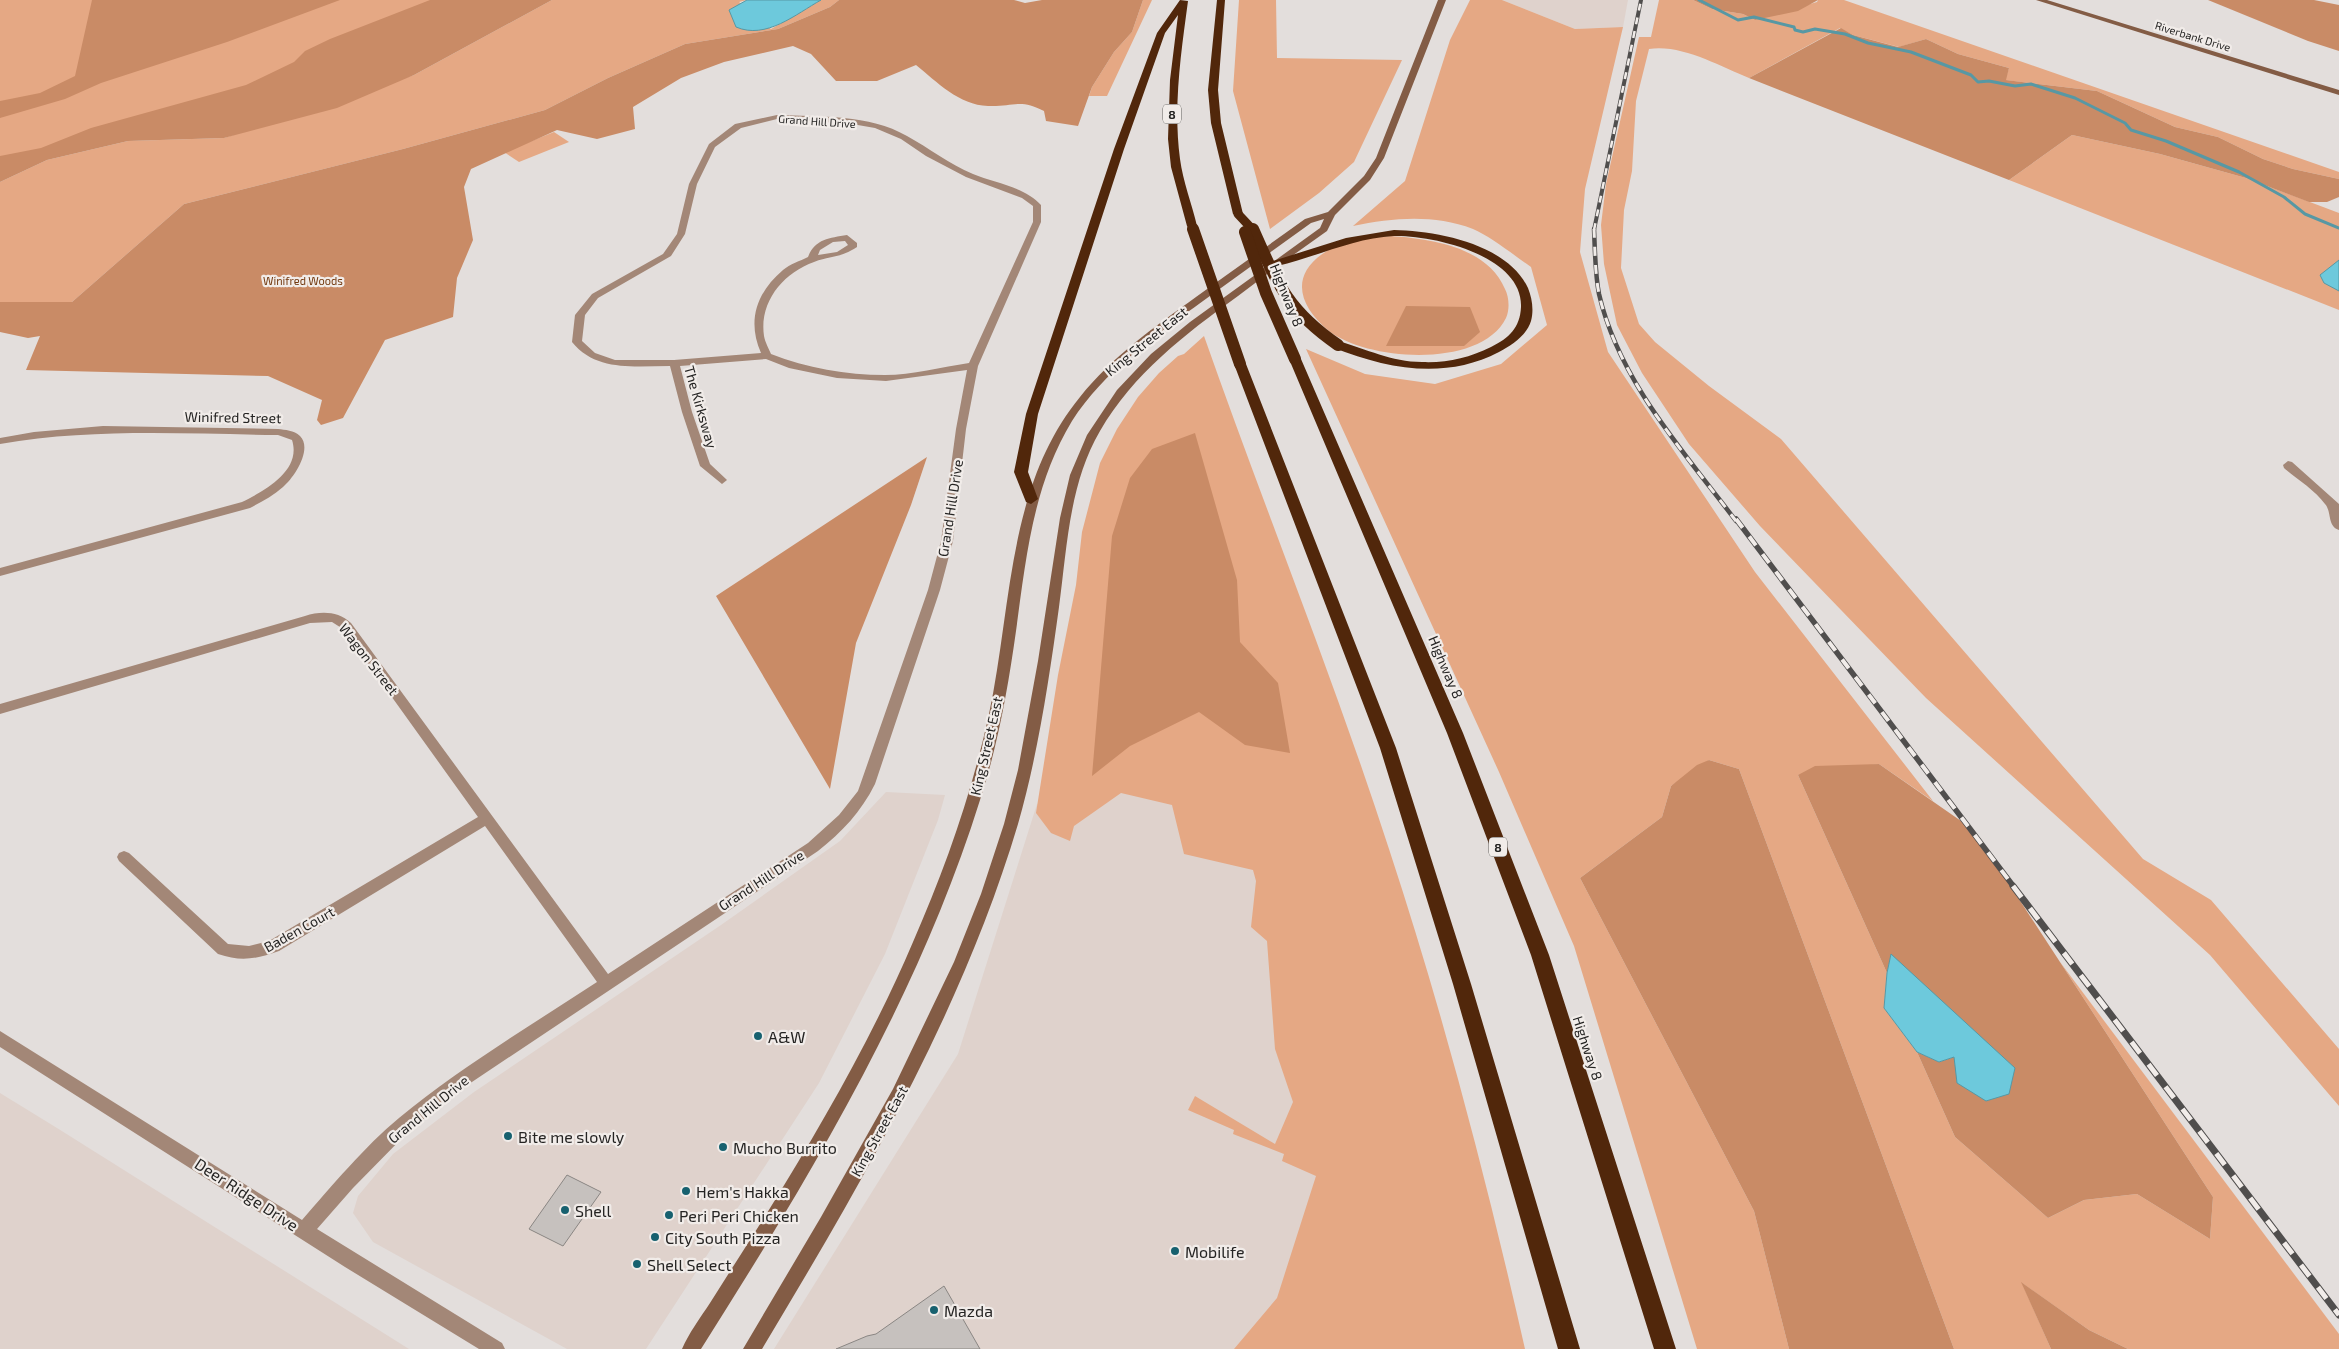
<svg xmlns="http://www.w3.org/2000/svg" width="2339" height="1349" font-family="'Exo 2',sans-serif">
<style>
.built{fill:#dfd2cc}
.green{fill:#e5a884}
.forest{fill:#c98b66}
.water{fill:#6dc9dc;stroke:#5798a4}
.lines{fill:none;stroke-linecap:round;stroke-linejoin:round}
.stream{stroke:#5798a4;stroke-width:3}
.building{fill:#c6c1be;stroke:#8a8683}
.minor{fill:#a38777;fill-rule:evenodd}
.tertiary{fill:#a38777;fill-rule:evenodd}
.secondary{fill:#835c45;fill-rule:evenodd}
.motorway{fill:#51270b;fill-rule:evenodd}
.rail-far3-casing{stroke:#504e4d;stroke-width:4}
.rail-far2-casing{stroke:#504e4d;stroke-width:4.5}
.rail-far1-casing{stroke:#504e4d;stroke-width:5.5}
.rail-casing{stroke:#504e4d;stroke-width:7}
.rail-far3{stroke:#f1ece9;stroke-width:2.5;stroke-dasharray:7;stroke-linecap:butt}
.rail-far2{stroke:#f1ece9;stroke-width:3;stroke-dasharray:9;stroke-linecap:butt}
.rail-far1{stroke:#f1ece9;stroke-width:4;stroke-dasharray:11;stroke-linecap:butt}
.rail{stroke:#f1ece9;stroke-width:5;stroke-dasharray:14;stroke-linecap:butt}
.motorway-bridge-far1{stroke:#51270b;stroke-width:9}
.motorway-bridge{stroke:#51270b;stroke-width:12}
.poi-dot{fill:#17616f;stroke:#f1ece9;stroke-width:2}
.labels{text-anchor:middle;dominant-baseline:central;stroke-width:4.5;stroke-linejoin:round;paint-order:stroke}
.far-street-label{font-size:11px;fill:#252423;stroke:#f1ece9}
.far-park-label{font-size:11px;fill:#72380e;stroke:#f1ece9}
.shield{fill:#f1ece9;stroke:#62605e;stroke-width:1}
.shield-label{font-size:12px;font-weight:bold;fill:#252423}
.street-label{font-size:14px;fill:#252423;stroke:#f1ece9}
.near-poi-label{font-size:16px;fill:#252423;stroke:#f1ece9;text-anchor:start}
.near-street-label{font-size:16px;fill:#252423;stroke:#f1ece9}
</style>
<rect width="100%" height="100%" fill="#e3dedc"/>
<g class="built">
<path d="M 1502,0 L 1628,0 L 1623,27 L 1575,29 Z"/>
<path d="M 1122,785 L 1178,800 L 1290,870 L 1339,1167 L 1292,1349 L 774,1349 L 958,1054 L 1037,804 Z"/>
<path d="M 886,792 L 945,795 L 938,820 L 885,954 L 819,1083 L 646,1349 L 567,1349 L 373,1242 L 353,1213 L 358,1196 L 393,1154 L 474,1092 L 721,925 L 840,841 Z"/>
<path d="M 0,1093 L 57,1128 L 409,1349 L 0,1349 Z"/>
</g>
<g class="green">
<path d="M 0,0 L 453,0 L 273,89 L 0,169 Z"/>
<path d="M 552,0 L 747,0 L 739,2 L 771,29 L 821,0 L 839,0 L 830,7 L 778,29 L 685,44 L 608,78 L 545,110 L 403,149 L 184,204 L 72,302 L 0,302 L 0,182 L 47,160 L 128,141 L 224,138 L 414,75 Z"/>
<path d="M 1143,0 L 1152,0 L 1107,96 L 1089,96 L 1092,87 L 1114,52 L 1132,32 Z"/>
<path d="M 1239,0 L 1276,0 L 1277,58 L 1402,60 L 1354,162 L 1319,193 L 1270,229 L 1233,91 Z"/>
<path d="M 1470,0 L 1502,0 L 1575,29 L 1623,27 L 1585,189 L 1580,252 L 1608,352 L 1755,572 L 1933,801 L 1879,764 L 1798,775 L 1887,973 L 1884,1008 L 1917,1052 L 1955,1137 L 2048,1218 L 2084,1200 L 2137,1194 L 2210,1239 L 2213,1197 L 2060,962 L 2339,1334 L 2339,1349 L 2128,1349 L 2089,1330 L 2022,1283 L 2051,1349 L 1954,1349 L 1739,769 L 1709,760 L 1671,786 L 1662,817 L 1580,878 L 1754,1211 L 1789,1349 L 1697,1349 L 1574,946 L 1499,772 L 1306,349 L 1365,374 L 1435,384 L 1501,364 L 1547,325 L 1531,267 C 1515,256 1490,236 1473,229 C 1433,214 1393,218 1353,226 L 1405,181 L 1450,40 Z"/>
<path d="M 1659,0 L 1693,0 L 1712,9 L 1743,14 L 1755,20 L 1817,2 L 1818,0 L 1844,0 L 2339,172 L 2339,179 L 2293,169 L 2263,159 L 2218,137 L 2175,127 L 2097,91 L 2005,80 L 2009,68 L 1958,54 L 1926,39 L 1899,47 L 1853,35 L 1840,28 L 1749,78 C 1719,66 1682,44 1649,49 L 1636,101 L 1632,171 L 1624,210 L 1621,268 L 1639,324 L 1655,342 L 1709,386 L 1781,439 L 2143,859 L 2211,900 L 2339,1049 L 2339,1106 L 2210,955 L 1926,698 L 1760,526 L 1689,444 L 1642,373 L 1617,325 L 1604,264 L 1601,225 L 1606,184 L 1639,37 L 1651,37 Z"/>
<path d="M 554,132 L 569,142 L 519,162 L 504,152 Z"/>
<path d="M 2072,135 L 2160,154 L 2246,178 L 2339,213 L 2339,310 L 2009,180 Z"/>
<path d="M 1391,236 C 1432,239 1487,247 1505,289 C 1509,297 1510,309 1506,318 C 1481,369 1367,361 1329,331 C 1296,304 1289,271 1332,248 C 1350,239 1372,238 1391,236 Z"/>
<path d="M 1204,336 C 1264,507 1333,676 1389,849 C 1443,1013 1487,1181 1525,1349 L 1234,1349 L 1277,1298 L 1316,1176 L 1282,1161 L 1284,1154 L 1233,1134 L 1234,1130 L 1188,1110 L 1195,1096 L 1275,1144 L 1293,1102 L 1275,1049 L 1267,941 L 1251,927 L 1256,881 L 1253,870 L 1184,854 L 1172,805 L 1121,793 L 1074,826 L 1070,841 L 1051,833 L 1036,813 L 1058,675 L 1076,585 L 1082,532 L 1100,463 L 1117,429 L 1138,397 L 1159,373 L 1178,356 L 1184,354 Z"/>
</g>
<g class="forest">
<path d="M 92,0 L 340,0 L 227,42 L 101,83 L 65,99 L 0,118 L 0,101 L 40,93 L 75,76 Z"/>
<path d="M 430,0 L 552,0 L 414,75 L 337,108 L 224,138 L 128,141 L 47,160 L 0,182 L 0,156 L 41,148 L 91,128 L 246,85 L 294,62 L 305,51 L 330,39 Z"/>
<path d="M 839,0 L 1014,0 L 1025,3 L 1042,0 L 1143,0 L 1132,32 L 1114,52 L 1092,87 L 1078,126 L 1046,121 L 1044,111 C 1020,98 1013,107 988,106 C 959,105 937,82 916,65 L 877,81 L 836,81 L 811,54 L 793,46 L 724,62 L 681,78 L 633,107 L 635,129 L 597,139 L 557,130 L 471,169 L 464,187 L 473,240 L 457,278 L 453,317 L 385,340 L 343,418 L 321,425 L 317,420 L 322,400 L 268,376 L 26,370 L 40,336 L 28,338 L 0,332 L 0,302 L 72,302 L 184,204 L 403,149 L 545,110 L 608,78 L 685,44 L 778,29 L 830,7 Z"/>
<path d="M 1693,0 L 1818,0 L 1798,11 L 1755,20 L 1743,14 L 1712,9 Z"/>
<path d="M 2208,0 L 2314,0 L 2339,5 L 2339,51 L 2308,41 Z"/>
<path d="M 1841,28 L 1853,35 L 1898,47 L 1926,39 L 1958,54 L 2009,68 L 2006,80 L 2097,91 L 2175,127 L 2218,137 L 2263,159 L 2293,169 L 2339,179 L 2339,197 L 2327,202 L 2309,202 L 2246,178 L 2160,154 L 2072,135 L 2009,180 L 1749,78 Z"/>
<path d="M 1406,306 L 1470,307 L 1480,332 L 1464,346 L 1386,346 Z"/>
<path d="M 1195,433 L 1237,580 L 1240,642 L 1278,683 L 1290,753 L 1245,745 L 1199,712 L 1130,746 L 1092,776 L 1112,536 L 1130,478 L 1152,449 Z"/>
<path d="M 927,457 L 911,505 L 856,643 L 830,789 L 716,596 Z"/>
<path d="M 1709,760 L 1739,769 L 1954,1349 L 1789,1349 L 1754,1211 L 1580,878 L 1662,817 L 1671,786 L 1697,765 Z"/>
<path d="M 1879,764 L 1974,830 L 2213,1197 L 2210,1239 L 2137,1194 L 2084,1200 L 2048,1218 L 1955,1137 L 1917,1052 L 1939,1062 L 1954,1057 L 1986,1101 L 1891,955 L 1887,973 L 1798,775 L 1815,766 Z"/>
<path d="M 2021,1282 L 2089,1330 L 2128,1349 L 2051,1349 Z"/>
</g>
<g class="water">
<path d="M 747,0 L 821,0 C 796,14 766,40 736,27 L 729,10 Z"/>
<path d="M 2339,260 L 2339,291 L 2324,283 L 2320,275 Z"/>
<path d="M 1891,954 L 2015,1068 L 2009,1094 L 1986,1101 L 1957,1083 L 1954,1057 L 1939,1062 L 1917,1052 L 1884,1008 L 1887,973 Z"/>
</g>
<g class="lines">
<path class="stream" d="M 1699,0 L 1738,20 L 1754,17 L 1794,27 L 1795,30 L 1803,32 L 1815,29 L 1845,34 L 1868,43 L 1911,52 L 1971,75 L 1978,82 L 1989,81 L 2015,86 L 2031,84 L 2075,98 L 2125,123 L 2131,130 L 2166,141 L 2239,172 L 2284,197 L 2305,214 L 2339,228"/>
</g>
<g class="building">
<path d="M 567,1175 L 601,1192 L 563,1246 L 529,1229 Z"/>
<path d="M 944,1286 L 980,1349 L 836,1349 L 867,1336 L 876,1334 Z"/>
</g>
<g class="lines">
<g class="minor">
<path d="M 777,115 C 820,117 869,114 907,136 C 929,148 949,164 973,174 C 995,183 1025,187 1041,205 L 1041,222 L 978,366 L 966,429 L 953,541 L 940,590 L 875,784 C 861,812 842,832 818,851 L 460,1090 L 409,1131 L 353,1188 L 317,1229 L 502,1343 L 505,1349 L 479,1349 L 345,1267 L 0,1047 L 0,1031 L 302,1220 C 331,1187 365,1146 399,1118 C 461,1067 530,1026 597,982 L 485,826 L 279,951 C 257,959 241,962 218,954 L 119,861 L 117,857 L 119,853 L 124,851 L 129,853 L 228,944 L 249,946 L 269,941 L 478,817 L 343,629 L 332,622 L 310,623 L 0,714 L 0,704 L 305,616 C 321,611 338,611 351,623 L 608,974 L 808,843 L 839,815 L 858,791 L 928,590 L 941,541 L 956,429 L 967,370 L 886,381 L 837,378 L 789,368 L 766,359 L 680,366 L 692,412 L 710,464 L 727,480 L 722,484 L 700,466 L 682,412 L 670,366 C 635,366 596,372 572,342 L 575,315 L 592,294 L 663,254 L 677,234 L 689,184 L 709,144 L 735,124 ZM 777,119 L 852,124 L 875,128 L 901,139 L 926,156 L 966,177 L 1022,198 L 1033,206 L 1033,222 L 969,363 C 942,367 912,375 885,375 C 846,375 807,368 771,354 C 769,349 765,342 764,336 C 759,302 783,273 814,262 C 832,255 838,259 857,247 L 857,243 L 847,235 C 829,238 815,239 808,257 C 800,261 790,264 783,270 C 756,293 747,321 761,353 L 674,360 L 615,360 L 595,353 L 582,341 L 585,315 L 598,298 L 671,256 L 685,234 L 697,184 L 715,147 L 741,128 ZM 845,241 L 848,245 L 837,252 L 818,255 L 820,250 L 833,242 Z"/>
<path d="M 103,426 L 278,429 C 285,430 294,430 300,436 C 313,449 294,478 283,487 C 273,496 261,502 250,508 L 0,576 L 0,568 L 242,502 C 264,491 302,471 292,440 L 278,435 C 185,434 92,428 0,444 L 0,438 L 34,432 Z"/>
</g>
<path class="tertiary" d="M 2288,461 L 2292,462 L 2339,504 L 2339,530 C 2327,526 2332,512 2325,504 C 2315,490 2297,479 2284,468 L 2283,465 Z"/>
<g class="secondary">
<path d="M 1438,0 L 1446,0 L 1384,158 L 1370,180 L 1335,215 L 1327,231 C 1297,252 1267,274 1238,296 C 1185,334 1133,374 1100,431 C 1069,484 1067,548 1059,607 C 1049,680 1038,754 1018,824 C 962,1012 862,1182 762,1349 L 743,1349 L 821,1217 L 893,1089 L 954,962 L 981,894 L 1004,824 L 1018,770 L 1038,661 L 1060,518 L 1070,475 L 1087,435 L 1117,390 L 1151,354 L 1190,322 L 1320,228 L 1324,219 L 1311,223 C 1275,249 1239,275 1203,301 C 1156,335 1104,371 1072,421 C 1033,485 1026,558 1016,631 C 1008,688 998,745 980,800 C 918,998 811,1175 701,1349 L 682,1349 C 689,1333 700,1318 710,1303 C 729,1273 748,1243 767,1213 C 821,1126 873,1036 913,942 C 945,869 972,793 989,714 C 1012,607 1007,486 1080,397 C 1112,357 1154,327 1196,297 C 1232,271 1269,245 1305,219 L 1328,212 L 1364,176 L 1376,158 Z"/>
<path d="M 2036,0 L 2047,0 L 2339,90 L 2339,95 Z"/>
</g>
<g class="motorway">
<path d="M 1180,0 L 1188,1 C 1181,53 1173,106 1180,159 C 1183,182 1192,204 1197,226 L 1192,229 L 1187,226 L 1171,167 L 1168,139 L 1170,80 L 1178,15 L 1165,33 L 1124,149 L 1038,414 L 1028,472 L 1038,499 L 1031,504 L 1026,502 L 1014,472 L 1026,414 L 1114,149 L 1157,33 Z"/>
<path d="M 1217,0 L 1225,0 L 1218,90 L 1221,123 L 1243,214 L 1238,217 L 1233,214 L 1211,123 L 1208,90 Z"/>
<path d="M 1394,230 C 1438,231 1507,244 1528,288 C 1532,298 1534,310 1531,321 C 1527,335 1512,345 1499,352 C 1445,380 1388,369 1334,348 L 1332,345 L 1334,342 L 1338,341 C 1367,349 1391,362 1422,362 C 1447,363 1469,358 1491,347 C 1509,338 1520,328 1521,307 C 1523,256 1434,235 1394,236 C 1354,238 1316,257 1277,266 L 1271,263 L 1273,261 L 1346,238 Z"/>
<path d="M 1295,355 L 1301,359 L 1463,733 L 1549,955 L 1676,1349 L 1654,1349 L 1531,955 L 1447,733 L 1289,359 Z"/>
<path d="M 1240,360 L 1246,364 L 1396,748 L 1471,984 L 1580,1349 L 1558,1349 L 1453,984 L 1380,748 L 1234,364 Z"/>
</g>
<defs>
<path id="rail-far3" d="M 1594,230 L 1641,0"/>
<path id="rail-far2" d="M 1594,229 C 1595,250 1595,274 1599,294 C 1619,381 1684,452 1736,521"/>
<path id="rail-far1" d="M 1736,519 L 2014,887"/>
<path id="rail" d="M 2013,886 L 2339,1315"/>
</defs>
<use href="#rail-far3" class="rail-far3-casing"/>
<use href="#rail-far2" class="rail-far2-casing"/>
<use href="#rail-far1" class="rail-far1-casing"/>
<use href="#rail" class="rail-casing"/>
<use href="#rail-far3" class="rail-far3"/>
<use href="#rail-far2" class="rail-far2"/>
<use href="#rail-far1" class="rail-far1"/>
<use href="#rail" class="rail"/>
<g class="motorway-bridge-far1">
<path d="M 1238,214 L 1253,230"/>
<path d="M 1192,226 L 1194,230"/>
</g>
<g class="motorway-bridge">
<path d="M 1193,229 L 1240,364"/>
<path d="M 1253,229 C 1277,283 1287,310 1338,345"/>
<path d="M 1245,232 L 1266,293 L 1295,359"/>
</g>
</g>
<g class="poi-dot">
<circle cx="758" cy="1036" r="5"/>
<circle cx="508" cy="1136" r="5"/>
<circle cx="723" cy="1147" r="5"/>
<circle cx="686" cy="1191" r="5"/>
<circle cx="565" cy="1210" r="5"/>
<circle cx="669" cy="1215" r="5"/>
<circle cx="655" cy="1237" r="5"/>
<circle cx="1175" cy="1251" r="5"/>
<circle cx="637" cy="1264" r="5"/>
<circle cx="934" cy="1310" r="5"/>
</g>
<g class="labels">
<g class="far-street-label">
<text transform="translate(2193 36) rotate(17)">Riverbank Drive</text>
<text transform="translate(817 121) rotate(4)">Grand Hill Drive</text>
</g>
<g class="far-park-label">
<text x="303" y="280">Winifred Woods</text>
</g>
<g class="shield">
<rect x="1163" y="104.5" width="18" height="19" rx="4"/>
<rect x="1489" y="837.5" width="18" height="19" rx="4"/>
</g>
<g class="shield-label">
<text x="1172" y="114">8</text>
<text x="1498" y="847">8</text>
</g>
<g class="street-label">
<text transform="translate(1287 295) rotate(68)">Highway 8</text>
<text transform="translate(1146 341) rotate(-39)">King Street East</text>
<text transform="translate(701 407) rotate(74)">The Kirksway</text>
<text transform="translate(233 417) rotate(1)">Winifred Street</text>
<text transform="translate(950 508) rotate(-81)">Grand Hill Drive</text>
<text transform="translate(369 659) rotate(52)">Wagon Street</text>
<text transform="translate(1446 667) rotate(67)">Highway 8</text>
<text transform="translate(986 746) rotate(-77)">King Street East</text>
<text transform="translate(761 880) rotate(-33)">Grand Hill Drive</text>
<text transform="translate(299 929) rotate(-29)">Baden Court</text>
<text transform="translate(1588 1048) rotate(72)">Highway 8</text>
<text transform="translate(428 1109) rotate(-39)">Grand Hill Drive</text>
<text transform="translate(879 1131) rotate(-61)">King Street East</text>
</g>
<g class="near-poi-label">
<text x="768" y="1036">A&amp;W</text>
<text x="518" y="1136">Bite me slowly</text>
<text x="733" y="1147">Mucho Burrito</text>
<text x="696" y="1191">Hem's Hakka</text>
<text x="575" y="1210">Shell</text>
<text x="679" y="1215">Peri Peri Chicken</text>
<text x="665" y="1237">City South Pizza</text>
<text x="1185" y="1251">Mobilife</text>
<text x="647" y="1264">Shell Select</text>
<text x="944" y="1310">Mazda</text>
</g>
<g class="near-street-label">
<text transform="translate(247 1194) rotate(33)">Deer Ridge Drive</text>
</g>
</g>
</svg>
